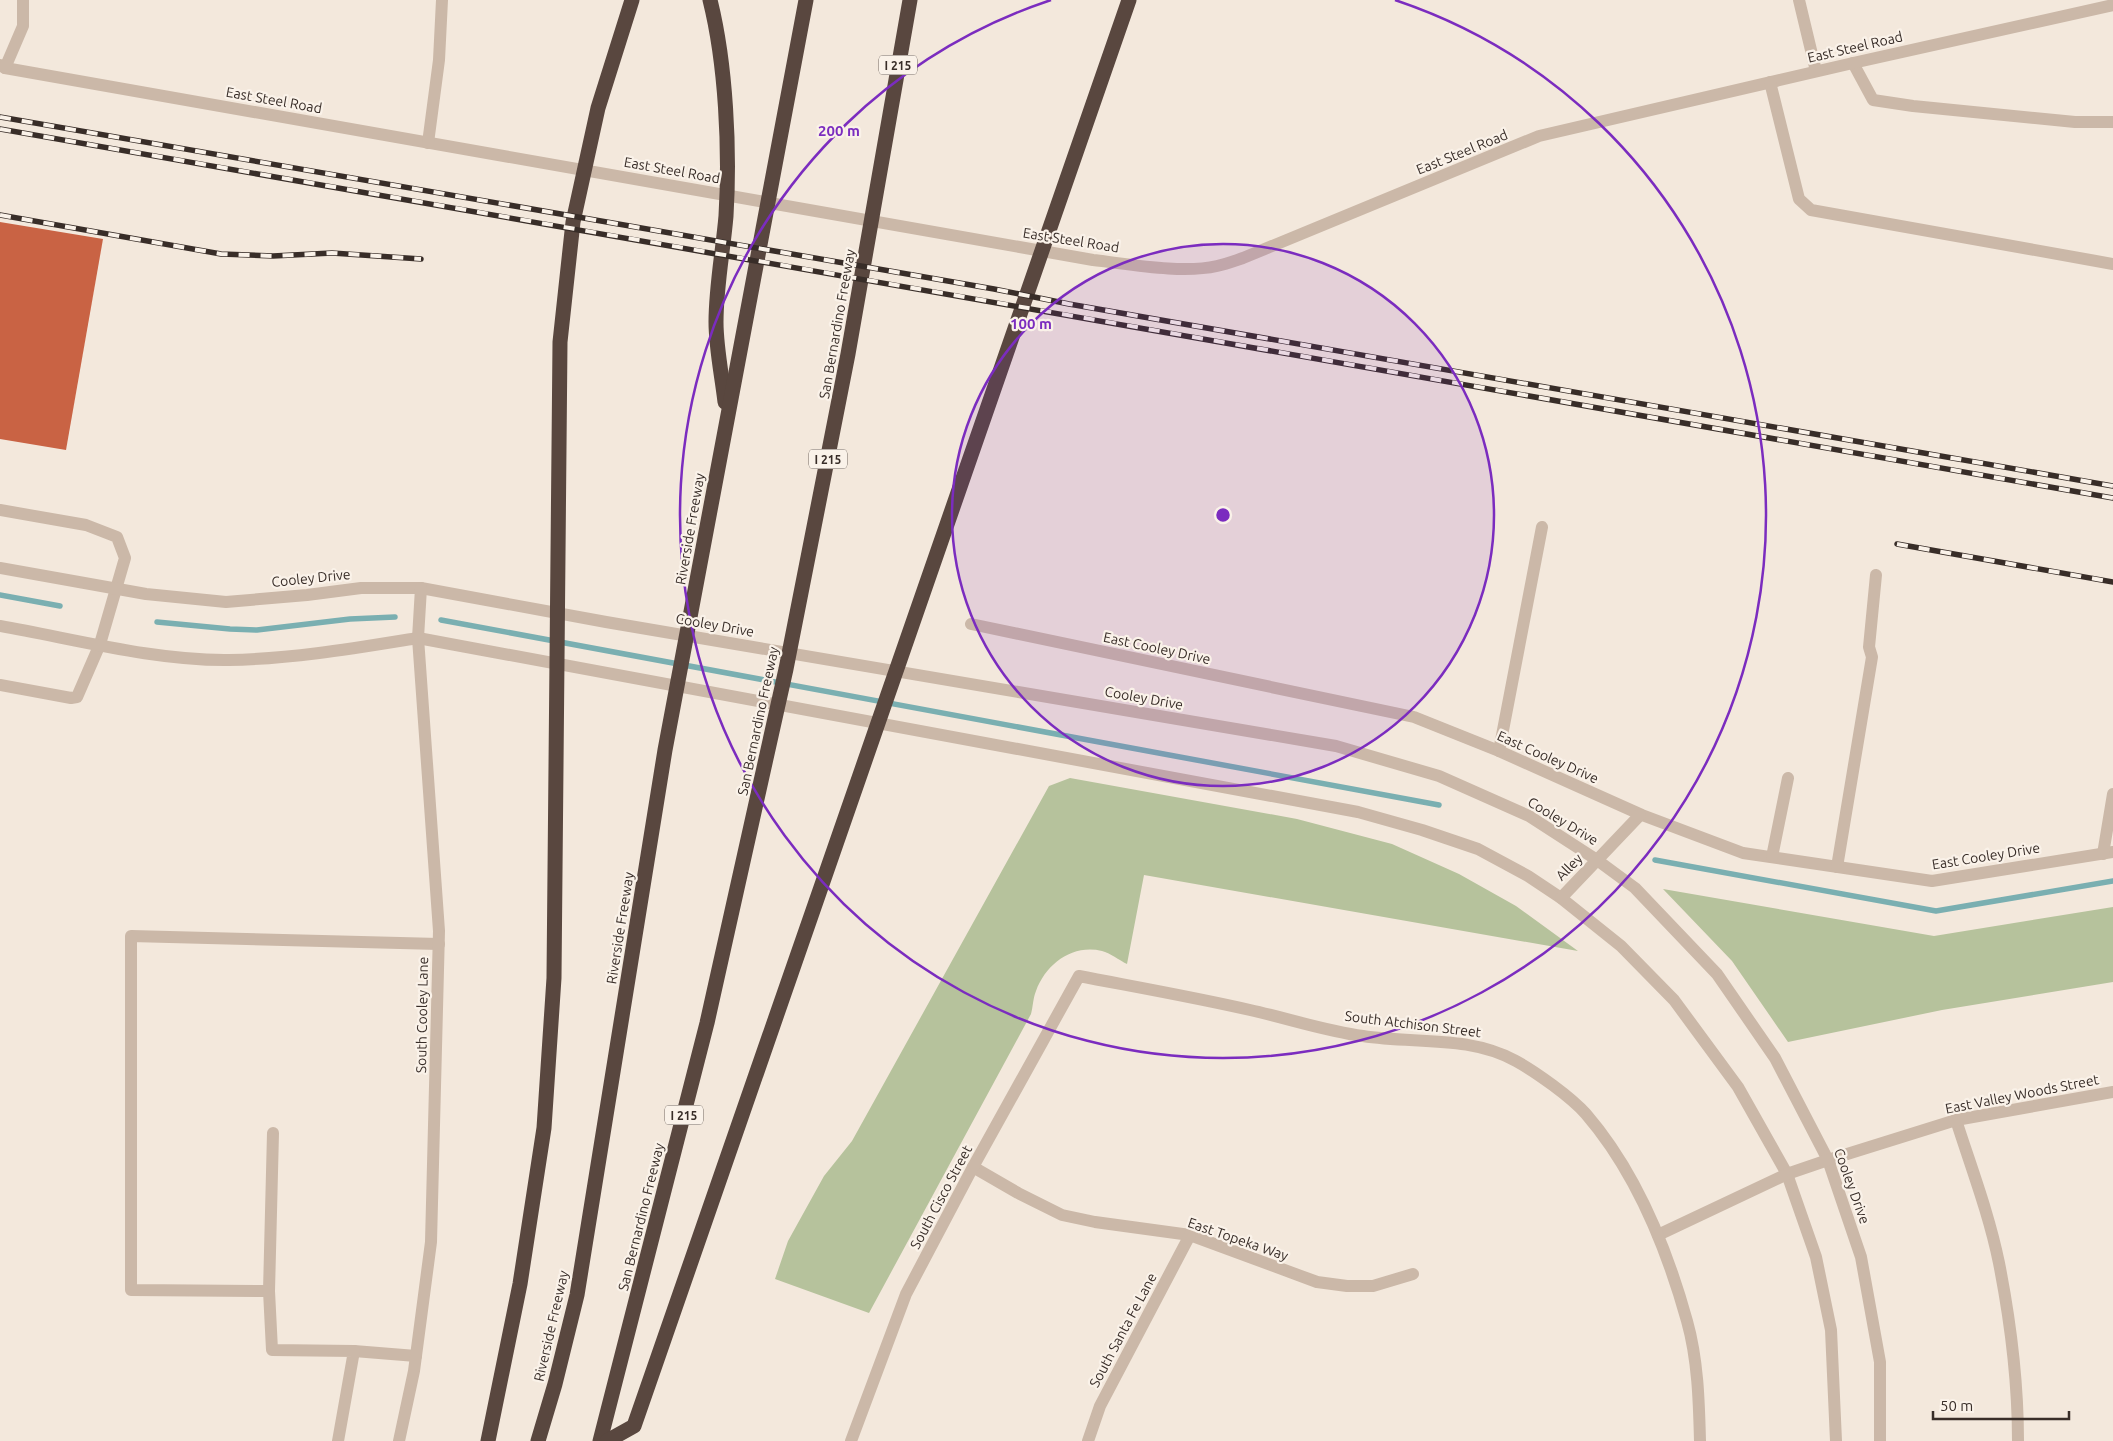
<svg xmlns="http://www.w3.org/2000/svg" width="2113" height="1441" font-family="Ubuntu,sans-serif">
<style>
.green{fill:#b6c29c}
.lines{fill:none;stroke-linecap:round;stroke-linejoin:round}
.stream{stroke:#7aafb1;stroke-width:5.5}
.building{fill:#c96344}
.minor{stroke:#cbb8a8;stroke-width:12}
.highway{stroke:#59473f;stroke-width:15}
.rail-casing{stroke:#382d28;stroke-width:5.5}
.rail{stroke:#faf2e9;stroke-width:4;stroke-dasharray:11;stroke-linecap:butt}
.ring{fill:none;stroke:#7b2cbf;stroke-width:2.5}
.labels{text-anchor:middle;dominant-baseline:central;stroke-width:4.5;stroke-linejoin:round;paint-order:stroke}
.shield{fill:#faf2e9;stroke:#726862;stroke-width:1}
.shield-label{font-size:12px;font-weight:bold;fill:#382d28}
.street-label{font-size:14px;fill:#382d28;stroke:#faf2e9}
.centre{fill:#7b2cbf;stroke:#faf2e9;stroke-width:2.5}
.ring-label{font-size:15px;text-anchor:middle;font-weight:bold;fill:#7b2cbf;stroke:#faf2e9;stroke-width:4.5;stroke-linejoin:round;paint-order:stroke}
</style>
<rect width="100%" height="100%" fill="#f3e8dc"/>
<g class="green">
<path d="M 1070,778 L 1297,819 L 1392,844 L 1459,874 L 1516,906 L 1578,951 L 1144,875 L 1127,964 C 1119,960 1110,953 1102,951 C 1072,944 1046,964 1036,991 C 1033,998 1033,1007 1031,1014 L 869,1313 L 775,1279 L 788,1241 L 824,1176 L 852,1141 L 1049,786 Z"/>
<path d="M 1663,889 L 1934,936 L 2113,907 L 2113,982 L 1942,1010 L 1788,1042 L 1732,961 Z"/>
</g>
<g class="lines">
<g class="stream">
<path d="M 0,595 L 60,606"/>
<path d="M 441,620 L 1439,805"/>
<path d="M 157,622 L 230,629 L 257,630 L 350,619 L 395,617"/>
<path d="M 1655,860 L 1936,911 L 2113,881"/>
</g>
</g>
<path class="building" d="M 0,222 L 103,239 L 66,450 L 0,439 Z"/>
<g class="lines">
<g class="minor">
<path d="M 1799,0 L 1816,71"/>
<path d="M 1853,63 L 1873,100 L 1913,106 L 2075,122 L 2113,122"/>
<path d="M 0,65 L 5,68 L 1093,260 C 1129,264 1182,274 1217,266 C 1226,264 1234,261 1243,258 L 1539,136 L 1853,63 L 2113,5"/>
<path d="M 5,68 L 23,26 L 23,0"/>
<path d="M 1770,82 L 1799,199 L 1811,210 L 2113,264"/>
<path d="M 428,143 L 439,60 L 442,0"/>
<path d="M 0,510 L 86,525 L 117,537 L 125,558 L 100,644 L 77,697 L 71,698 L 0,685"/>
<path d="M 0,568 L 146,594 L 226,602 L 307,595 L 361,588 L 421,588 L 606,622 L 1336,746 L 1439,776 L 1529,816 L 1597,860 L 1635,888 L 1717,974 L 1775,1058 L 1828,1160 L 1861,1257 L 1880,1362 L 1880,1441"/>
<path d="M 971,624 L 1414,717 L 1499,751 L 1642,815 L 1743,853 L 1932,881 L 2113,852"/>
<path d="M 0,626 C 74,639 155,661 229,660 C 293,659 356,648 418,638 L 1358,812 L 1422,830 L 1478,849 L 1528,876 L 1561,898 L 1621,946 L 1674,1000 L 1738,1087 L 1787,1174 L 1816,1257 L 1831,1330 L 1836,1441"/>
<path d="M 1499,751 L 1542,527"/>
<path d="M 2103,854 L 2113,794"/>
<path d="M 1772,857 L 1788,778"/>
<path d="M 1837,867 L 1872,657 L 1869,647 L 1876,575"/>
<path d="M 1561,898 L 1640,815"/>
<path d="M 1956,1120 C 1971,1167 1989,1214 1999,1263 C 2010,1319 2018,1383 2018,1441"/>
<path d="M 973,1167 L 1018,1193 L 1062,1215 L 1095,1222 L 1190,1235 L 1317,1282 L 1347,1286 L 1373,1286 L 1413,1274"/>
<path d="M 1658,1235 L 1787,1174 L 1828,1160 L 1956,1120 L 2113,1092"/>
<path d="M 269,1291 L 273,1133"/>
<path d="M 354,1351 L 416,1356"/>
<path d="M 338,1441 L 354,1351 L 272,1350 L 269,1291 L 131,1290 L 131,936 L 439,944"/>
<path d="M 399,1441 L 414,1371 L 431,1242 L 439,931 L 418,638 L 421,588"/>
<path d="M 851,1441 L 906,1294 L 973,1167 L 1079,976 C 1136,987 1193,997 1250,1010 C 1287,1018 1325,1031 1363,1036 C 1414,1044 1469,1035 1516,1061 C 1536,1072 1571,1097 1586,1114 C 1636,1172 1667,1249 1687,1321 C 1698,1360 1699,1402 1700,1441"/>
<path d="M 1088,1441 L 1100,1406 L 1190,1235"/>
</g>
<g class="highway">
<path d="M 710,0 C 726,64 730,150 726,216 C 723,251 716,287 716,322 C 716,348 722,376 725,402"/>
<path d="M 488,1441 L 520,1284 L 544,1128 L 554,978 L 560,342 L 573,222 L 598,108 L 632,0"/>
<path d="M 538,1441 L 555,1384 L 577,1295 L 665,750 L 806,0"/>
<path d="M 600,1441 L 707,1023 L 786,669 L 848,354 L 910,0"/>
<path d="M 607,1441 L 634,1426 L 1129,0"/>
</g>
<defs>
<g id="rail">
<path d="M 0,117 L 994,289 L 1069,304 L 2113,486"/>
<path d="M 0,129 C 705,251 1409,375 2113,498"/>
<path d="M 0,215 L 221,254 L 273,256 L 332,253 L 421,259"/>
<path d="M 1897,544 L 2113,582"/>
</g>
</defs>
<use href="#rail" class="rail-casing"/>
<use href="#rail" class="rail"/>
</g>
<circle cx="1223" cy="515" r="271" fill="#7b2cbf" fill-opacity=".12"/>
<g class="ring">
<circle cx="1223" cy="515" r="271"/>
<path d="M1395 0A543 543 0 1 1 1051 0"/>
</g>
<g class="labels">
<g class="shield">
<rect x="879" y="55.5" width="38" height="19" rx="4"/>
<rect x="809" y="449.5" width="38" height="19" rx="4"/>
<rect x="665" y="1105.5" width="38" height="19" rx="4"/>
</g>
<g class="shield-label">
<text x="898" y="65">I 215</text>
<text x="828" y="459">I 215</text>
<text x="684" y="1115">I 215</text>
</g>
<g class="street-label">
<text transform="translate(1855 47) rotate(-13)">East Steel Road</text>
<text transform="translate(274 100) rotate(10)">East Steel Road</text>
<text transform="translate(1462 152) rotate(-22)">East Steel Road</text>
<text transform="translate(672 170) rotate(10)">East Steel Road</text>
<text transform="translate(1071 240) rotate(9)">East Steel Road</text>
<text transform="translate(837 324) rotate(-80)">San Bernardino Freeway</text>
<text transform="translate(690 529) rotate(-80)">Riverside Freeway</text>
<text transform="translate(311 578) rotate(-6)">Cooley Drive</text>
<text transform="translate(715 625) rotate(10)">Cooley Drive</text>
<text transform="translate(1157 648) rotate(12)">East Cooley Drive</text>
<text transform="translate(1144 698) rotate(10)">Cooley Drive</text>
<text transform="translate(758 721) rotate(-78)">San Bernardino Freeway</text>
<text transform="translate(1548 757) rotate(24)">East Cooley Drive</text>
<text transform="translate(1563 821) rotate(31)">Cooley Drive</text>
<text transform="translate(1986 856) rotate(-9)">East Cooley Drive</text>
<text transform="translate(1569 867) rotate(-46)">Alley</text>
<text transform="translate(620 928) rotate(-81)">Riverside Freeway</text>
<text transform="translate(422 1015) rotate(-89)">South Cooley Lane</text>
<text transform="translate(1413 1024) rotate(7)">South Atchison Street</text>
<text transform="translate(2022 1094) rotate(-11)">East Valley Woods Street</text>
<text transform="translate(1852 1186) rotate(70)">Cooley Drive</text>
<text transform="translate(941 1197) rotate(-62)">South Cisco Street</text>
<text transform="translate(641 1217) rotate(-76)">San Bernardino Freeway</text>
<text transform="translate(1238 1239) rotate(19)">East Topeka Way</text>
<text transform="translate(551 1326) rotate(-77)">Riverside Freeway</text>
<text transform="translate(1123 1330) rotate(-62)">South Santa Fe Lane</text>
</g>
</g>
<circle cx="1223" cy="515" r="8" class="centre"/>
<g class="ring-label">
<text x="839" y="136">200 m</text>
<text x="1031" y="329">100 m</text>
</g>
<path d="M1933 1411v8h136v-8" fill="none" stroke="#382d28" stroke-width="2.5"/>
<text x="1940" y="1411" font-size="15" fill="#382d28" stroke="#faf2e9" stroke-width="4" paint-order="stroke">50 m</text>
</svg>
